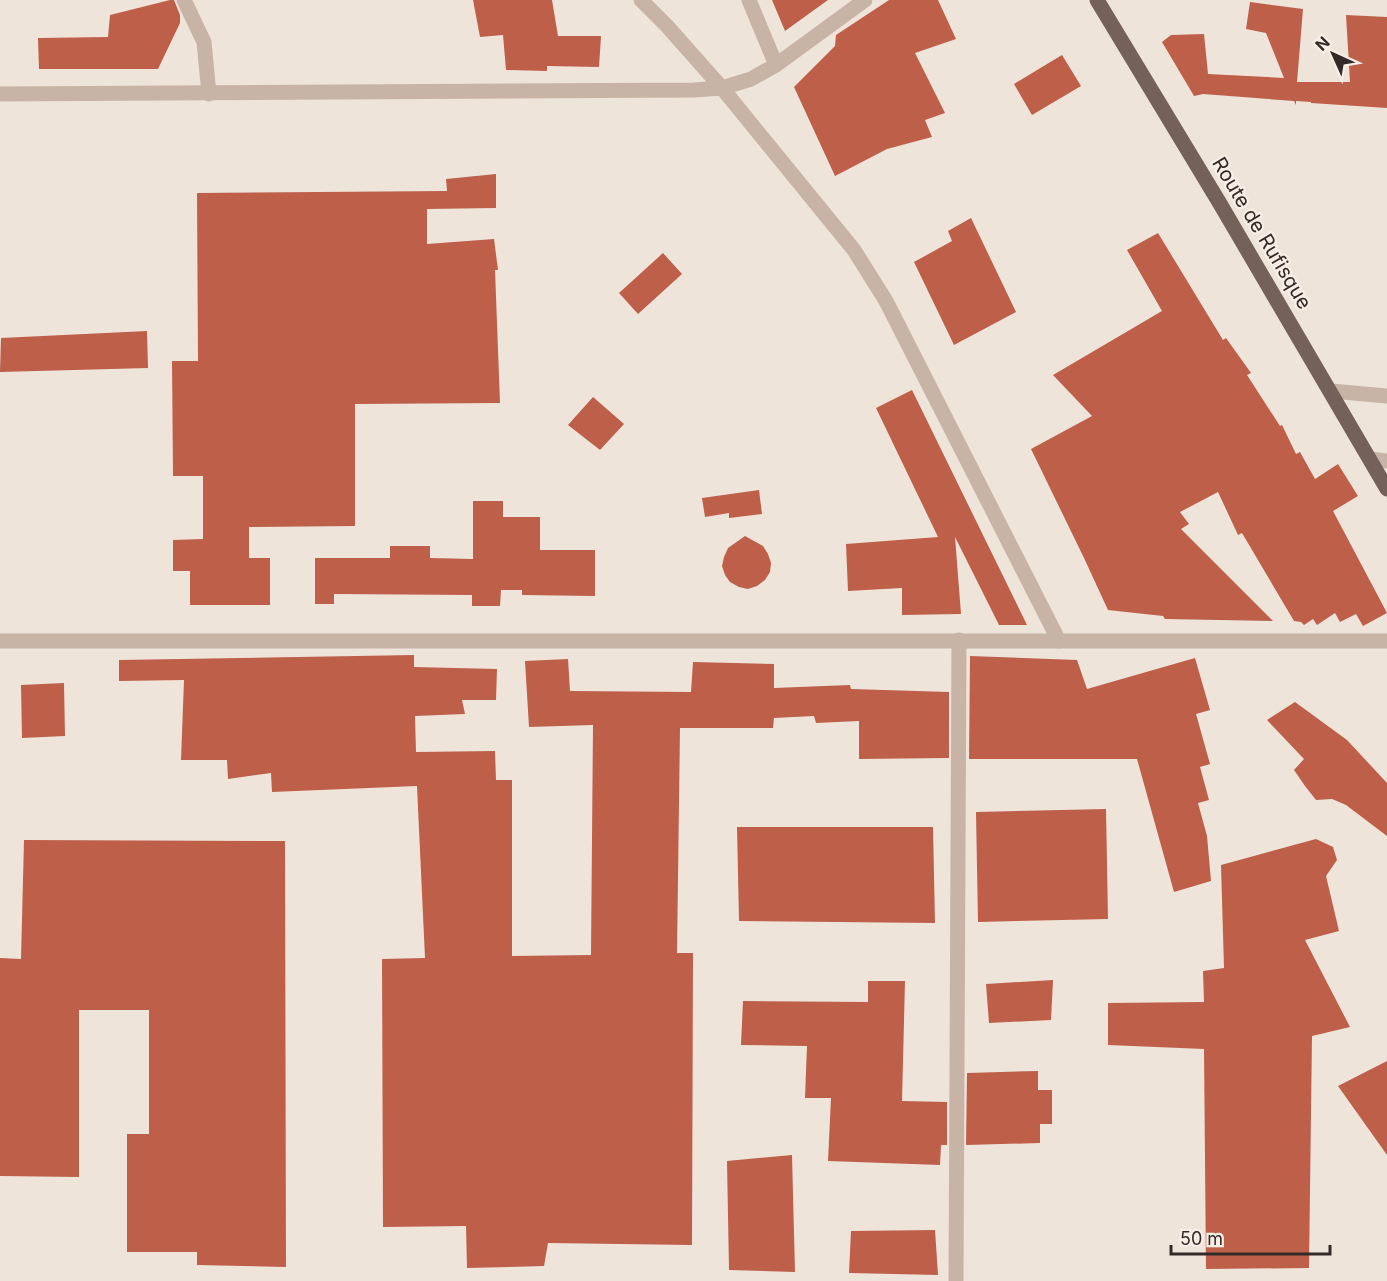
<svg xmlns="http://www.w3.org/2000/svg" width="1387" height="1281" font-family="Inter,sans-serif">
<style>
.building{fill:#be5f4a}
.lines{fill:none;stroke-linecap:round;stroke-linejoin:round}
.minor{stroke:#c7b4a7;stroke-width:15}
.major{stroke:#746159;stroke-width:15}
.labels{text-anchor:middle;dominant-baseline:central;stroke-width:4.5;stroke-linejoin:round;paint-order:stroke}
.street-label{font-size:20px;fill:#332a27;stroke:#f8eee6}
</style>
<rect width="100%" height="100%" fill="#efe4da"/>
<g class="building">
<path d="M 170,0 L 174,0 L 180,15 L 180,23 L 158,69 L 39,69 L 38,38 L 108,37 L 110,15 Z"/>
<path d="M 473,0 L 552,0 L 558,36 L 601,36 L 599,67 L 547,66 L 547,71 L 506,70 L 503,35 L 480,37 Z"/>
<path d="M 772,0 L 828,0 L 785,31 Z"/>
<path d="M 889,0 L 938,0 L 956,39 L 915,53 L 945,113 L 925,120 L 932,137 L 887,149 L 835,176 L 794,87 L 835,46 L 836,35 Z"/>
<path d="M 1250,2 L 1303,9 L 1297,82 L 1350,82 L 1346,15 L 1387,17 L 1387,108 L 1311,103 L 1311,102 L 1296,101 L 1296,105 L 1294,101 L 1203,94 L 1194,96 L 1162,42 L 1171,35 L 1204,34 L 1208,74 L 1284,78 L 1266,33 L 1246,29 Z"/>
<path d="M 1062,55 L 1081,86 L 1032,115 L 1014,84 Z"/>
<path d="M 496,174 L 496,208 L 427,209 L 427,244 L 494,239 L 498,270 L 495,270 L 500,403 L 355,404 L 355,526 L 249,527 L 249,558 L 270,558 L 270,605 L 190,605 L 190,571 L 173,571 L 173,540 L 203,539 L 203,476 L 173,476 L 172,361 L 198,361 L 197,193 L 447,191 L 446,179 Z"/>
<path d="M 971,218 L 1016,312 L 954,345 L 914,262 L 952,241 L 948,231 Z"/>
<path d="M 1158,233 L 1223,340 L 1226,338 L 1251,373 L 1247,375 L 1280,426 L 1282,425 L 1296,454 L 1300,452 L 1315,479 L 1338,464 L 1358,496 L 1333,511 L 1387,613 L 1363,626 L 1356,614 L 1340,622 L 1335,613 L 1317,625 L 1313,619 L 1304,625 L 1301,622 L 1294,621 L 1242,533 L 1238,535 L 1218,492 L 1180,512 L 1189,524 L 1181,529 L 1273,621 L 1165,619 L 1163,616 L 1108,610 L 1084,558 L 1031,449 L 1092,416 L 1053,375 L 1162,311 L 1127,250 Z"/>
<path d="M 663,253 L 682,274 L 638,314 L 619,293 Z"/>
<path d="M 147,331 L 148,368 L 0,372 L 1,338 Z"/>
<path d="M 912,390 L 1027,625 L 999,625 L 955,537 L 961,614 L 902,615 L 902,588 L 848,591 L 846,544 L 938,537 L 876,408 Z"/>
<path d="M 593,397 L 624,424 L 600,450 L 568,425 Z"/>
<path d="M 759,490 L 762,514 L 729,518 L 729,513 L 705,517 L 702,498 Z"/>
<path d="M 473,501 L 503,501 L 503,517 L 540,517 L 540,550 L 595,550 L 595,596 L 522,595 L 522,590 L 501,590 L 500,606 L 472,606 L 472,595 L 334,594 L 334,604 L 315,604 L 315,558 L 390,558 L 390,546 L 430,546 L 430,558 L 473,559 Z"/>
<path d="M 745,536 L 763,546 L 768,554 L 771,563 L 770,572 L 765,580 L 757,586 L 748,589 L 739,587 L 730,582 L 725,575 L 722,566 L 724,557 L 728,548 Z"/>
<path d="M 414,655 L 414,667 L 497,669 L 496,700 L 462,700 L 465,714 L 415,716 L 416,752 L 495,751 L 496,780 L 512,780 L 512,956 L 591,955 L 593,725 L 529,727 L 525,661 L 568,659 L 570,691 L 691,692 L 693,662 L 774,664 L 774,688 L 850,685 L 851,689 L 949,692 L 949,758 L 859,759 L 859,721 L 816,723 L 814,716 L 774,718 L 773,728 L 680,728 L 677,953 L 693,953 L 692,1245 L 548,1243 L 544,1266 L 467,1268 L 466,1226 L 383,1227 L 382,959 L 425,958 L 417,786 L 272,792 L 271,773 L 228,779 L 227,760 L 181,760 L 184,680 L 119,681 L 119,660 Z"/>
<path d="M 970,656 L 1077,660 L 1087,689 L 1195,658 L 1210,710 L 1196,714 L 1210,764 L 1200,767 L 1209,800 L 1198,803 L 1207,836 L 1211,881 L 1174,892 L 1137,759 L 969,759 Z"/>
<path d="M 64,683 L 65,736 L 22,738 L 21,685 Z"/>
<path d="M 1295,702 L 1347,740 L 1387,783 L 1387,836 L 1346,805 L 1332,799 L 1316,800 L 1305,786 L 1294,770 L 1304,759 L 1267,720 Z"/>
<path d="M 1106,809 L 1108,919 L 978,922 L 976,812 Z"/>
<path d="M 737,827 L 933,827 L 935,923 L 739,921 Z"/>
<path d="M 1316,839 L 1333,847 L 1337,860 L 1326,876 L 1339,931 L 1305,940 L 1350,1027 L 1312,1036 L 1309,1268 L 1206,1269 L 1204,1049 L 1108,1045 L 1108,1003 L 1204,1002 L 1203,971 L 1224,968 L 1221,865 Z"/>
<path d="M 24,840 L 285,841 L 286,1267 L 197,1265 L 197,1252 L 127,1252 L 127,1134 L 149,1134 L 149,1010 L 79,1010 L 79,1177 L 0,1176 L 0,958 L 21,959 Z"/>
<path d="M 1053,980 L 1051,1020 L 989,1023 L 986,984 Z"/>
<path d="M 868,981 L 905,981 L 902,1101 L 947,1102 L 947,1145 L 941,1145 L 940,1165 L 828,1161 L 831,1098 L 805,1098 L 807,1046 L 741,1045 L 743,1001 L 868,1002 Z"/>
<path d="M 1387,1061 L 1387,1155 L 1338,1086 Z"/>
<path d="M 1038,1071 L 1038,1090 L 1052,1090 L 1052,1124 L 1040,1124 L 1040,1143 L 966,1145 L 967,1073 Z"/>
<path d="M 792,1155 L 795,1272 L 729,1270 L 727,1161 Z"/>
<path d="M 935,1230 L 938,1275 L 849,1273 L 851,1231 Z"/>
</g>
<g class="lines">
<g class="minor">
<path d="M 184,0 L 204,42 L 209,94"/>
<path d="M 641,0 L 667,26 L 722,88 L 854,250 L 886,301 L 1059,641"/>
<path d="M 749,0 L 776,65"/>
<path d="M 0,94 L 694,90 L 722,88 L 751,79 L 776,65 L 865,0"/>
<path d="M 1331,391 L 1387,396"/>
<path d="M 1370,459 L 1387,461"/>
<path d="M 0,641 L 1387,641"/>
<path d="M 956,1281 L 959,640"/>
</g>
<path class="major" d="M 1097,0 L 1219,202 L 1387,489"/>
</g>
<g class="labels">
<g class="street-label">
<text transform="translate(1262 233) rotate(59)">Route de Rufisque</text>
</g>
</g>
<g transform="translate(1333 54) rotate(315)" stroke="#f8eee6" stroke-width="4.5" paint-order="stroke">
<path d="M0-4.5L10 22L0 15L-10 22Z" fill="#332a27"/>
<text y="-9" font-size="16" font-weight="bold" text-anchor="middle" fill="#332a27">N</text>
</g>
<path d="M1171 1245v9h159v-9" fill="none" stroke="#332a27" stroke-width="3"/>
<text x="1180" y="1245" font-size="18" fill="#332a27" stroke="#f8eee6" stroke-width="4.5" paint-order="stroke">50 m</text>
</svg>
